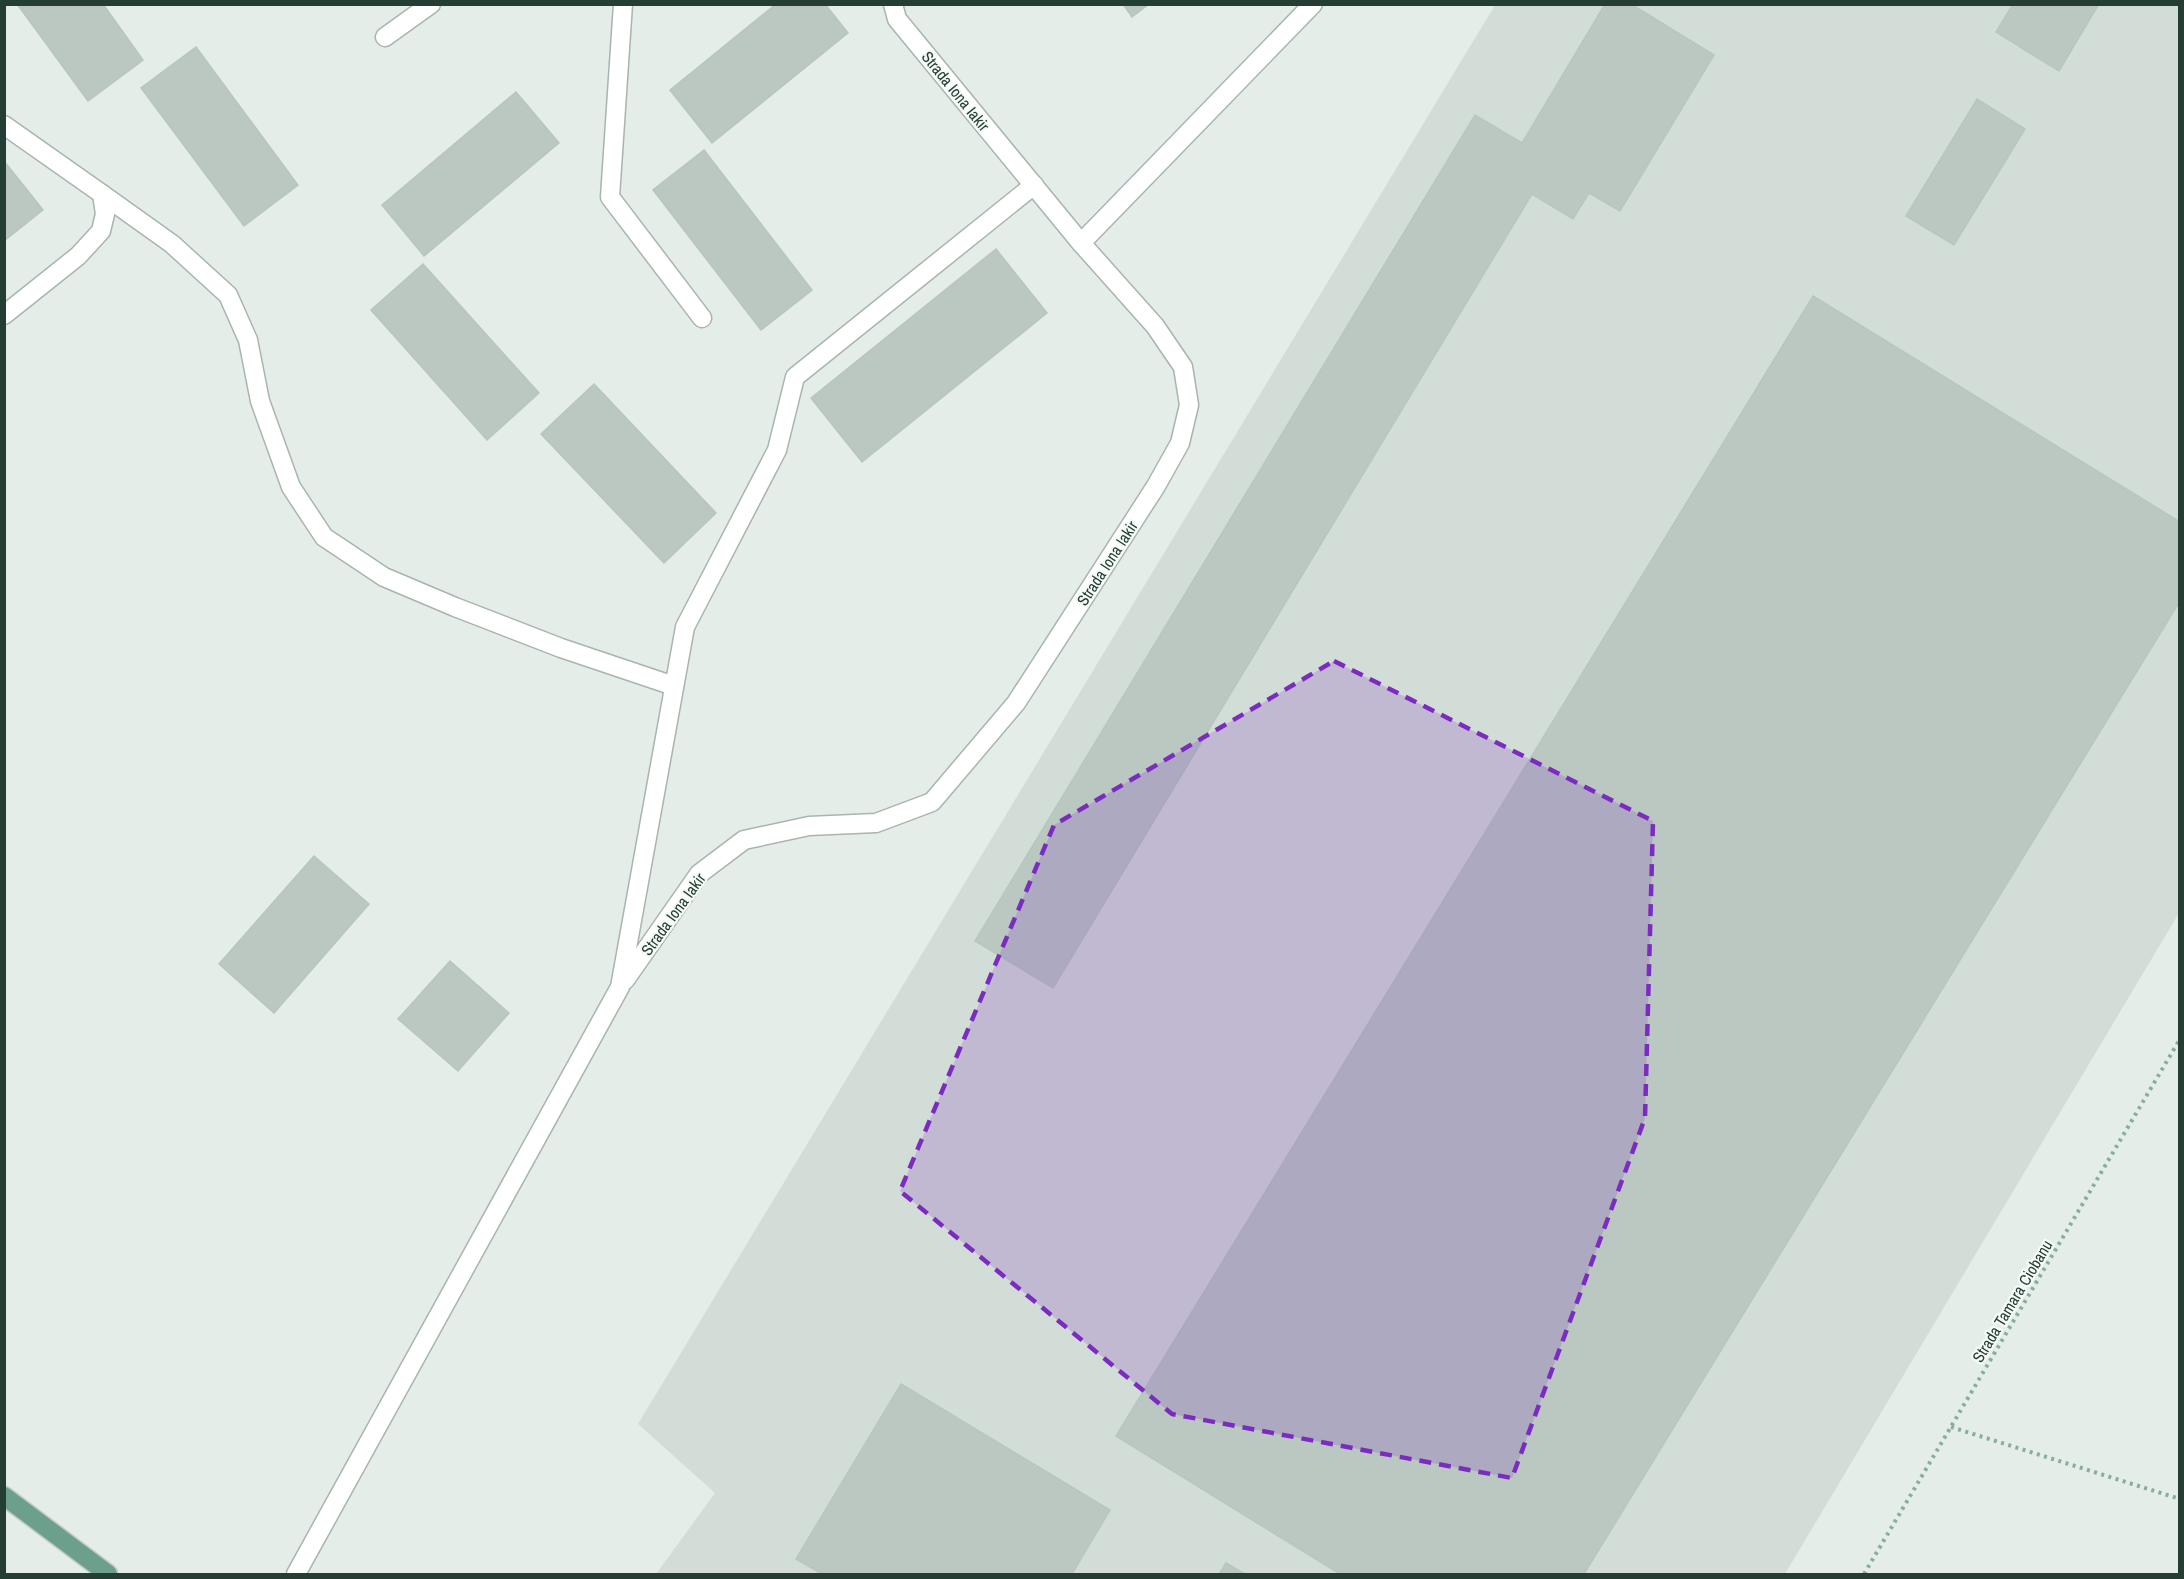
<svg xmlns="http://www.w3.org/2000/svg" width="2184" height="1579" font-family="'Archivo Narrow',sans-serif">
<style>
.built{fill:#d3ddd7}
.building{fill:#bac8c1;stroke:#b7c6be;stroke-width:1.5}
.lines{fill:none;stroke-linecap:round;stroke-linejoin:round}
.lane-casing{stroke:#a8b5ae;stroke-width:21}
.primary-casing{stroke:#c2c9c6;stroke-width:21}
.path{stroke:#87ae9d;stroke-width:4;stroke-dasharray:3 4.5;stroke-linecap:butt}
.lane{stroke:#fff;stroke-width:18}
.primary{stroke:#6c9f8c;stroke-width:18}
.marked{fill:#7b2cbf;fill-opacity:0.2;stroke:#7b2cbf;stroke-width:4.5;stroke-dasharray:12 8;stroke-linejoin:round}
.labels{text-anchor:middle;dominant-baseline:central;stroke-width:4.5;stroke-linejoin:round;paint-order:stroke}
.street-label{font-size:16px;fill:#253e34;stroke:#f5faf7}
</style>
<rect width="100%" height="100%" fill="#e5ede8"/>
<path class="built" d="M 1495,5 L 2179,5 L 2179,913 L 1785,1574 L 656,1574 L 715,1493 L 638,1424 Z"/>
<g class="building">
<path d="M 17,4 L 103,4 L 143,60 L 88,101 Z"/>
<path d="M 776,4 L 825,4 L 848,33 L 712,143 L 670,90 Z"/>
<path d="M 1123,4 L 1149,4 L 1132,17 Z"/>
<path d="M 1605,4 L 1631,4 L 1714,55 L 1620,211 L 1589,193 L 1573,219 L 1532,194 L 1053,988 L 975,941 L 1475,115 L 1522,143 Z"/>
<path d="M 2013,4 L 2099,4 L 2059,71 L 1996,32 Z"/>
<path d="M 196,47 L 298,185 L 244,226 L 141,88 Z"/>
<path d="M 516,92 L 559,143 L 424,256 L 382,205 Z"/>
<path d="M 1977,99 L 2025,129 L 1954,245 L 1906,216 Z"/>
<path d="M 704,150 L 812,290 L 761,330 L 653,190 Z"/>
<path d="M 4,161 L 43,210 L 4,241 Z"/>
<path d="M 996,249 L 1047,313 L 862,462 L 811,398 Z"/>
<path d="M 423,264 L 539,393 L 487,440 L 371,310 Z"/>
<path d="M 1813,296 L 2180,522 L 2180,601 L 1584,1574 L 1340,1574 L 1116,1436 Z"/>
<path d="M 594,384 L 716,513 L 664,563 L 541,434 Z"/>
<path d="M 314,856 L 369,904 L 274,1013 L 219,964 Z"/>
<path d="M 450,961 L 509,1013 L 458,1071 L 398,1019 Z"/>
<path d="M 901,1384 L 1110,1510 L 1072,1574 L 822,1574 L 796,1559 Z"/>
<path d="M 1226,1563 L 1245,1574 L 1219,1574 Z"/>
</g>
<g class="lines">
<defs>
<g id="lane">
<path d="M 623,4 L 610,197 L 702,318"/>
<path d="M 385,37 L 431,4"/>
<path d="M 4,125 L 102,194 L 105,214 L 101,231 L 78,256 L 4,315"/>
<path d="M 102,194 L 172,244 L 228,295 L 248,340 L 260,401 L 291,487 L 324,537 L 384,577 L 455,607 L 561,648 L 674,686"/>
<path d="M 1081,243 L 1313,4"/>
<path d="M 625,980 L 699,874 L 744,840 L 809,826 L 876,823 L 932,802 L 1016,703 L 1156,486 L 1180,443 L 1189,405 L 1183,367 L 1155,326 L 1081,243 L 897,19 L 893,4"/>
<path d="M 296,1574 L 620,987 L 685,627 L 777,450 L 795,377 L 1034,185"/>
</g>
<path id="primary" d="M 4,1496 L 108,1574"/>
</defs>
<use href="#lane" class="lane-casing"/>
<use href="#primary" class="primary-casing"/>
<g class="path">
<path d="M 1951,1427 L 2180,1499"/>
<path d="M 1864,1574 L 2180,1039"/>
</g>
<use href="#lane" class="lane"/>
<use href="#primary" class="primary"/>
</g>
<path class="marked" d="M 1334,661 L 1653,821 L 1645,1118 L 1512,1478 L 1172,1414 L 900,1191 L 1054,825 Z"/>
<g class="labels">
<g class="street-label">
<text transform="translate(956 91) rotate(51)">Strada Iona Iakir</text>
<text transform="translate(1107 563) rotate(-57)">Strada Iona Iakir</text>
<text transform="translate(673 914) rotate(-54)">Strada Iona Iakir</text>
<text transform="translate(2012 1301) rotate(-59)">Strada Tamara Ciobanu</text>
</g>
</g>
<rect width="2184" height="1579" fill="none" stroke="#253e34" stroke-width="12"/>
</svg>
